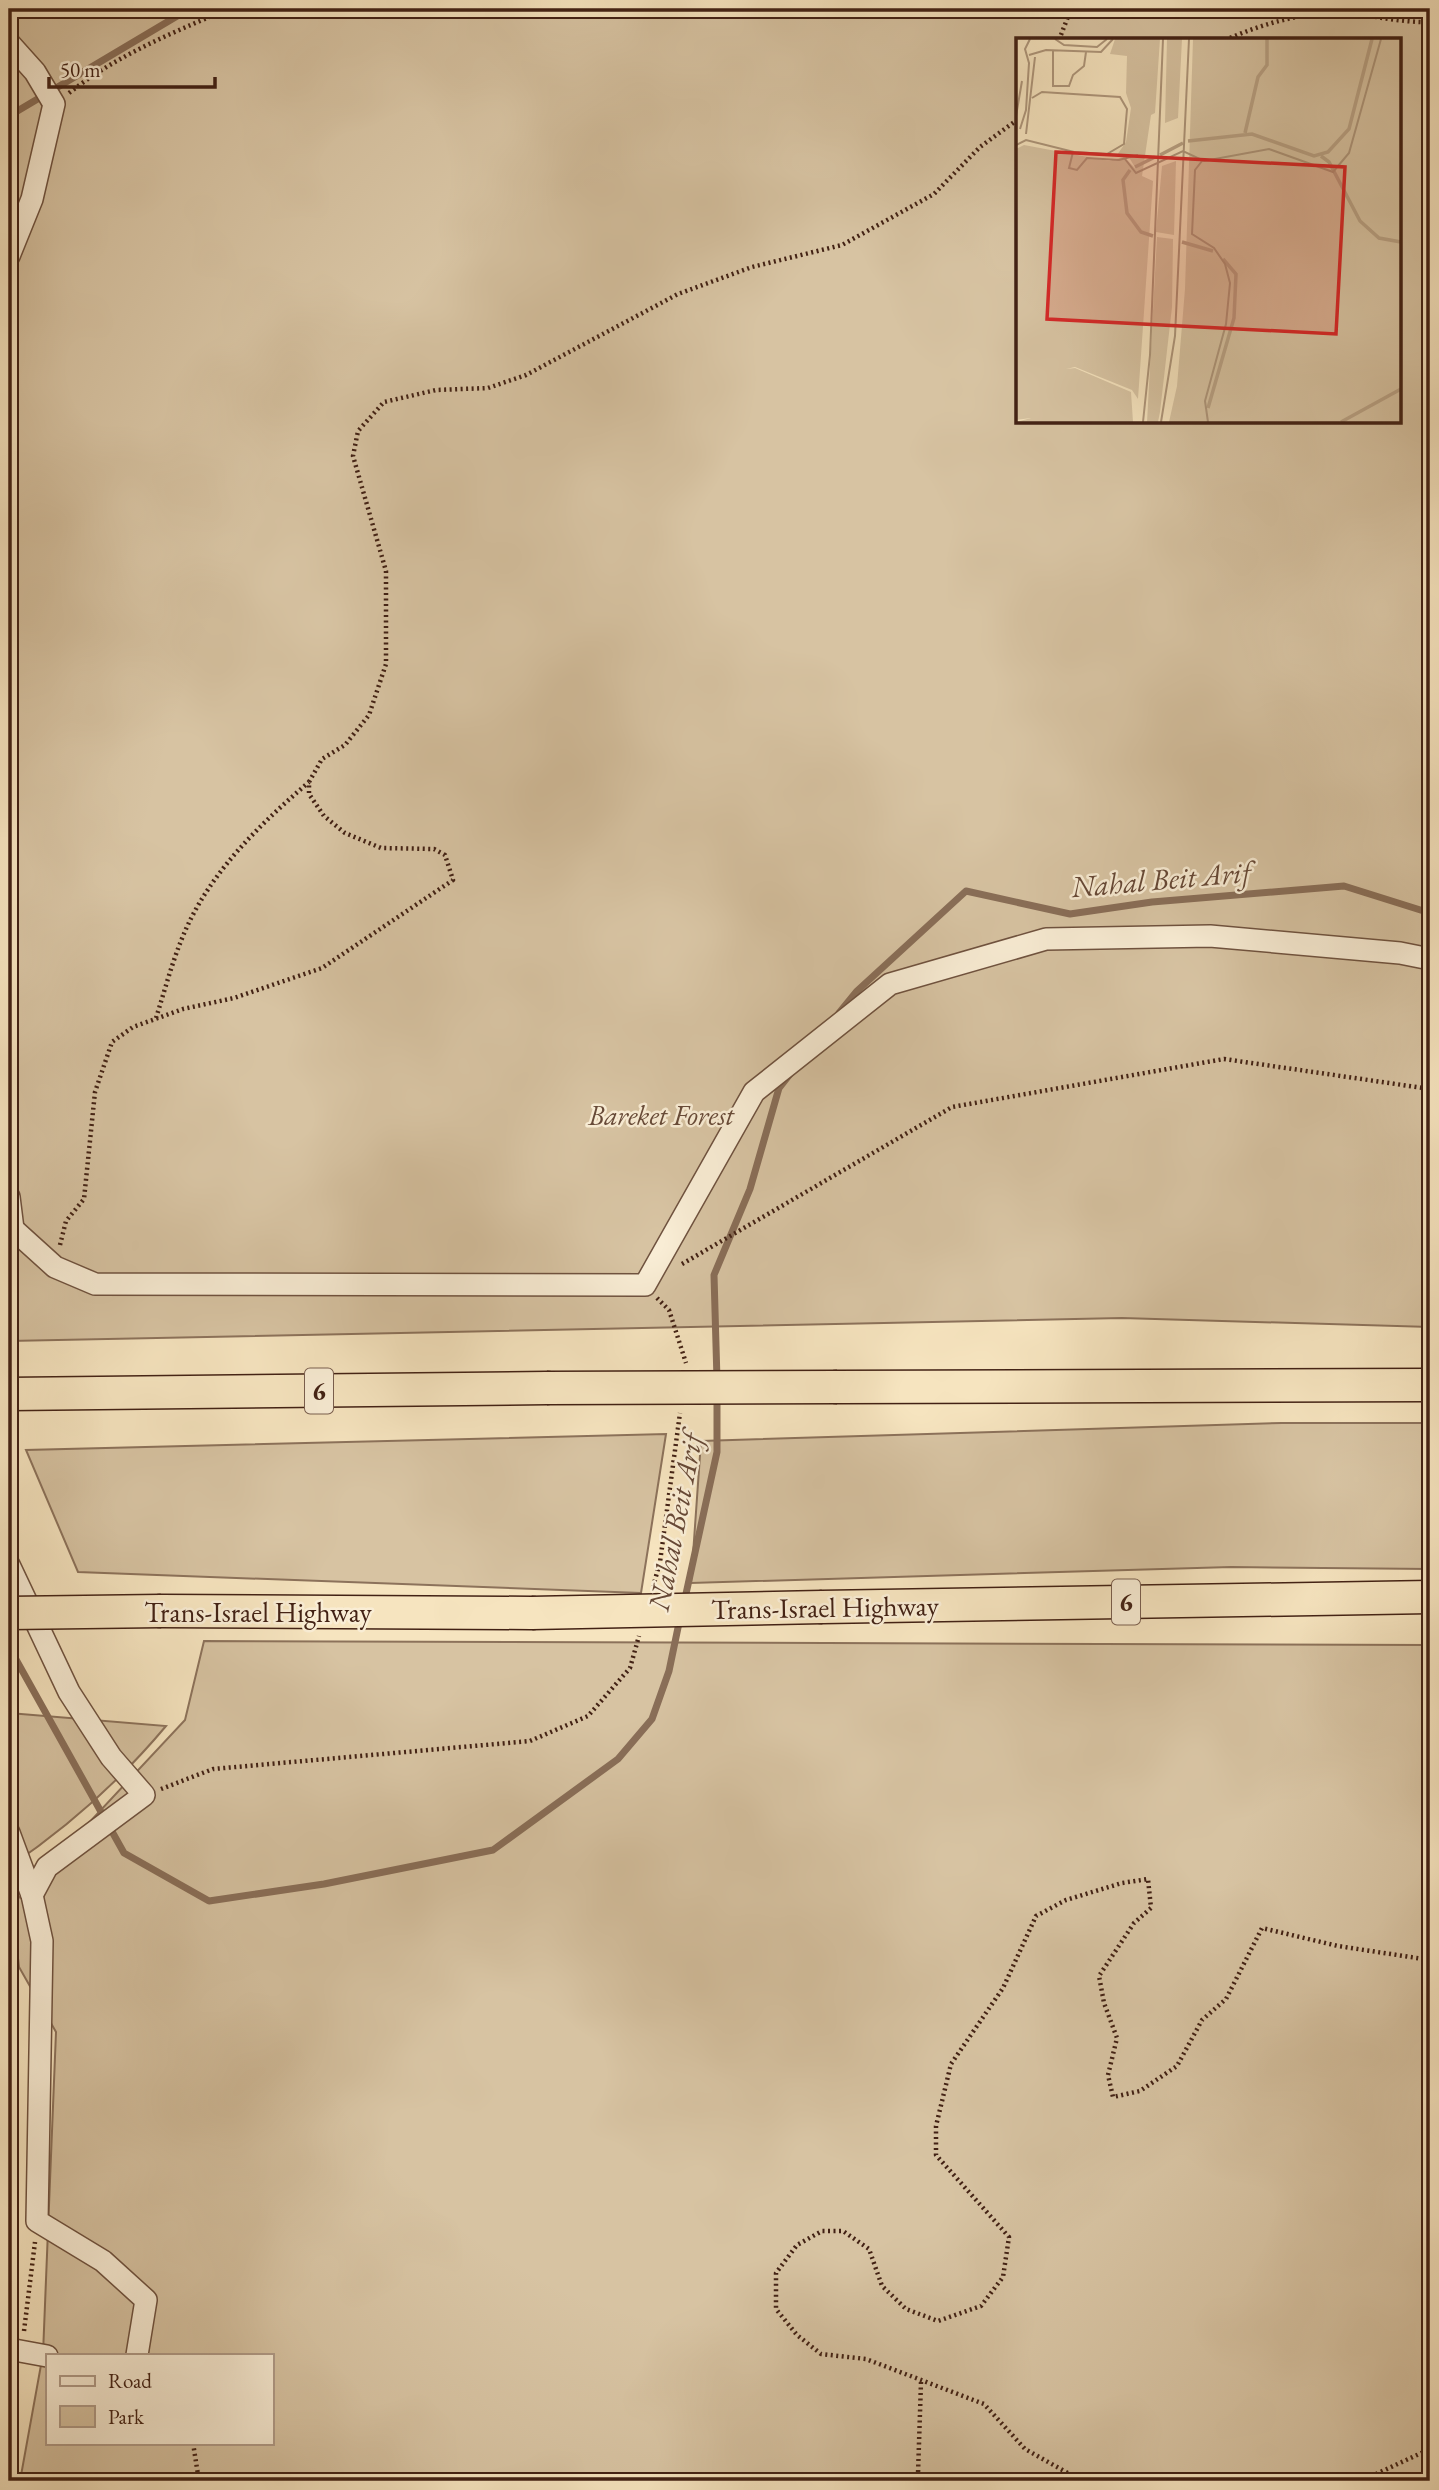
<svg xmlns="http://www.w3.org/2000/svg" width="1439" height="2490" font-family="'EB Garamond',serif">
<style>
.green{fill:#d7c3a2;stroke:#8c725b;stroke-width:2;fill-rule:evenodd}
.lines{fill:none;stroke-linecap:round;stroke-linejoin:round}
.stream{stroke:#896e58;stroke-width:7}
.minor-casing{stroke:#6f523f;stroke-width:24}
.highway-casing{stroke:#422114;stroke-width:35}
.path{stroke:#422114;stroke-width:4.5;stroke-dasharray:2 3.5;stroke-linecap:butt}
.minor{stroke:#f9edd5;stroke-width:21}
.highway{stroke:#f6e4bf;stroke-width:32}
.highway-bridge-casing{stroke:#422114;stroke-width:35;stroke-linecap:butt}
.highway-bridge{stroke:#f6e4bf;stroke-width:32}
.labels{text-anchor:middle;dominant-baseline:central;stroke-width:5;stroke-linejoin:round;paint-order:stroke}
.shield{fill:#f9edd5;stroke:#795e4e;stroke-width:2}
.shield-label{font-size:26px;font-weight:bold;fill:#422114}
.park-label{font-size:28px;font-style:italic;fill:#674a38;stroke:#f9edd5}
.street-label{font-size:28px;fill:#422114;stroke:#f9edd5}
.water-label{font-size:30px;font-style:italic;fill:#664836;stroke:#f9edd5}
.inset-river{fill:none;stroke:#b9a285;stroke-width:3.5}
.inset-road{fill:none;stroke:#ae967b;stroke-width:2}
.view{fill:#d62828;fill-opacity:0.15;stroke:#d62828;stroke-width:3.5}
.inset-edge{fill:none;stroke:#422114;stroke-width:3.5}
</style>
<rect width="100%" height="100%" fill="#f6e4bf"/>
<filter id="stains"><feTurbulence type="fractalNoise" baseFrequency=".00286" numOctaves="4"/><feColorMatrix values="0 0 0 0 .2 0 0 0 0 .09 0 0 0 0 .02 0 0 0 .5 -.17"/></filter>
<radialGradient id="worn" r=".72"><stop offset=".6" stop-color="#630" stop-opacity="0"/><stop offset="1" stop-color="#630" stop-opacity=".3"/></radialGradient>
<g class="green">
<path d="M 9,9 L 1430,9 L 1430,1327 L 1122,1318 L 9,1341 ZM 1017,40 L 1399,40 L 1399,422 L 1017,422 Z"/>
<path d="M 1282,1423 L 1430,1423 L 1430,1569 L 1231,1567 L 691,1583 L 701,1441 Z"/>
<path d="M 666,1434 L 641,1593 L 78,1572 L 26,1450 Z"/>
<path d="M 204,1641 L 1430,1645 L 1430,2481 L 20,2481 L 43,2354 L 56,2032 L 19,1967 L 12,1905 L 185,1720 ZM 47,2355 L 271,2355 L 271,2443 L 47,2443 Z"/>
<path d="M 9,1713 L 166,1726 C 120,1781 68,1827 9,1867 Z"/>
</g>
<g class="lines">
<g class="stream">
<path d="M 9,116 L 189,9"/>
<path d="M 839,1013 L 857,991 L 966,891 L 1070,914 L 1152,902 L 1344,886 L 1430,913"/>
<path d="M 717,1380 L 714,1275 L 750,1189 L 779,1088 L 790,1074"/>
<path d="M 684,1603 L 717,1452 L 717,1395"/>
<path d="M 9,1647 L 124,1853 L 209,1901 L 324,1884 L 493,1850 L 618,1759 L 652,1719 L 669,1671 L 680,1618"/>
</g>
<defs>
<g id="minor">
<path d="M 9,43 L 35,72 L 54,104 L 32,199 L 9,256"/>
<path d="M 9,1197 L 13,1229 L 9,1239"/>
<path d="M 13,1229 L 55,1267 L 95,1284 L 645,1285 L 754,1092 L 890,984 L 1046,939 L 1210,936 L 1400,953 L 1430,959"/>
<path d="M 9,1565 L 69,1692 L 111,1757 L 144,1795 L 47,1867 L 32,1895"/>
<path d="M 9,1833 L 32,1895 L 42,1941 L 37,2221 L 103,2261 L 146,2300 L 137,2355"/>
<path d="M 9,2349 L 47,2356"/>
</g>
<g id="highway">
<path d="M 837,1387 L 1430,1385"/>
<path d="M 9,1394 L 547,1388"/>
<path d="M 822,1607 L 1430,1597"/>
<path d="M 161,1611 L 532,1613"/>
</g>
</defs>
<use href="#minor" class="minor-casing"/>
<use href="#highway" class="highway-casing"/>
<g class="path">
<path d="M 1059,40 L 1071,9"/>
<path d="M 1225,40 C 1260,25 1295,14 1334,13 C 1366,13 1398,23 1430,22"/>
<path d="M 69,93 C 117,55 172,33 228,9"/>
<path d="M 156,1018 C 164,993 171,966 181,941 C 206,876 258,826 309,782"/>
<path d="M 60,1245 L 66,1221 L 84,1199 L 95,1092 L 112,1042 L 133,1027 L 183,1009 L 234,998 L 322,968 L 453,880 L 445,855 L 434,849 L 381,848 L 345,833 L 324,816 L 309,794 L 309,782 L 322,759 L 345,745 L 369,715 L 386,664 L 386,571 L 353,456 L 358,431 L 384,402 L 436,390 L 488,388 L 526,375 L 678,294 L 752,267 L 842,245 L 934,194 L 980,147 L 1017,120"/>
<path d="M 682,1264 L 952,1107 L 1224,1059 L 1430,1089"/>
<path d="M 657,1298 L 669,1310 L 686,1363"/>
<path d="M 653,1587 L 660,1562 L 680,1413"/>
<path d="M 161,1789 L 213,1769 L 530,1741 L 588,1716 L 630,1668 L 639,1636"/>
<path d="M 24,2331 L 35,2242"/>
<path d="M 921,2382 L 918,2474 L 924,2481"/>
<path d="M 193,2443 L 199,2481"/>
<path d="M 1082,2481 L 1025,2449 L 984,2404 L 866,2359 L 821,2354 L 797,2335 L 776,2309 L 776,2273 L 797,2245 L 822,2231 L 843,2231 L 869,2249 L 882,2286 L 906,2309 L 938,2321 L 981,2306 L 1003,2277 L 1009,2237 L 936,2155 L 936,2126 L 951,2064 L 1003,1988 L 1036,1916 L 1066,1900 L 1122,1883 L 1148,1879 L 1151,1908 L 1134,1923 L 1099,1976 L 1104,2003 L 1117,2038 L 1108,2075 L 1113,2097 L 1140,2091 L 1177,2066 L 1202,2020 L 1226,1999 L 1262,1928 L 1338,1946 L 1430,1960"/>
<path d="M 1361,2481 L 1430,2449"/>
</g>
<use href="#minor" class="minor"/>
<use href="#highway" class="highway"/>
<defs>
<g id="highway-bridge">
<path d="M 547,1388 L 837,1387"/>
<path d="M 9,1613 L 161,1611"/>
<path d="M 532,1613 L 822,1607"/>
</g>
</defs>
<use href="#highway-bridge" class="highway-bridge-casing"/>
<use href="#highway-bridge" class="highway-bridge"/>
</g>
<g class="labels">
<g class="shield">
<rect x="305" y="1368.5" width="28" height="45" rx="5"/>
<rect x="1112" y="1579.5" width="28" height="45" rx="5"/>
</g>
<g class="shield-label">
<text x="319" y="1391">6</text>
<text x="1126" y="1602">6</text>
</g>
<g class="park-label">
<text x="661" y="1115">Bareket Forest</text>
</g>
<g class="street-label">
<text transform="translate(825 1607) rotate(-1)">Trans-Israel Highway</text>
<text x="258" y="1612">Trans-Israel Highway</text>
</g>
<g class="water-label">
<text transform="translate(1161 879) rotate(-5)">Nahal Beit Arif</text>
<text transform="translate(675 1522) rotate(-79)">Nahal Beit Arif</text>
</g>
</g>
<g transform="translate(1016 38)">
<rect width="385" height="385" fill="#f6e4bf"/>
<path d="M 99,1 L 144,1 L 139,75 L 135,77 L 126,138 L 137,143 L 122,361 L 116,352 L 59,329 L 50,331 L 59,330 L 115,354 L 117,384 L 0,384 L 15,380 L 0,382 L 0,111 L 8,107 L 93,123 L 108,119 L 120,131 L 111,116 L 101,117 L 110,104 L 115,70 L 110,55 L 111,18 L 94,16 ZM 151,1 L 166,1 L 162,80 L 149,85 ZM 177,1 L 385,1 L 385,384 L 153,384 L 161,348 L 169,251 ZM 160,123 L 158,197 L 140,194 L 146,128 ZM 141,199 L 157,201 L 156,269 L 144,374 L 142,384 L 131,384 Z" fill="#d7c3a2"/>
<path class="inset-river" d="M 229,95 L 242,39 L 251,27 L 251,1M 172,103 L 236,96 L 298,118 L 312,114 L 333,91 L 356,1M 144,117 L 167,105M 305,118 L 313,124 L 344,183 L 363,200 L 385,204M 119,129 L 139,119M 114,132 L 107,142 L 111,175 L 125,194 L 137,198M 166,204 L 197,213M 192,370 L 218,280 L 220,236 L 207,221M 325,384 L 385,351"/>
<path class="inset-road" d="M 39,1 L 48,7 L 81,9 L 91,1M 37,12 L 37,48 L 53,48 L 57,37 L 68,28 L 70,14M 13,17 L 30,12 L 85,14 L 97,1M 0,78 L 6,43M 4,91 L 10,72 L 13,25 L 9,11 L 14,1M 10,96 L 19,19M 0,107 L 10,102 L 58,114 L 91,116 L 108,106 L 111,71 L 104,59 L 26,54 L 16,60M 57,114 L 53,130 L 61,132 L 71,120 L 103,122 L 122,117M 109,121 L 120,135 L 167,113 L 188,123 L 253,111 L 317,134 L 333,115 L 365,1M 186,123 L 179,132 L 176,196 L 198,210 L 209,226 L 214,245 L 210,286 L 189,363 L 192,384M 127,384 L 134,317 L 147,1M 145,384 L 159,298 L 173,1"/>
<path class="view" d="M 40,114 L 329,129 L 320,296 L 31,281 Z"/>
<rect width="385" height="385" class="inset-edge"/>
</g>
<rect width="1439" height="2490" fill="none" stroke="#f6e4bf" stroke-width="35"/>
<rect x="10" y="10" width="1418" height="2469" fill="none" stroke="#422114" stroke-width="3.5"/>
<rect x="18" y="18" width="1404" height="2455" fill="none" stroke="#422114" stroke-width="2"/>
<rect x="46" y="2354" width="228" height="91" fill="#f9edd5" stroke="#b09b88" stroke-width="2"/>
<rect x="60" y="2376" width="35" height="10" fill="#f9edd5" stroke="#b09b88" stroke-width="2"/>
<text x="108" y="2388" font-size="21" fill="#422114">Road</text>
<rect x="60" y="2406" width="35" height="21" fill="#d7c3a2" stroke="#b09b88" stroke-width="2"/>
<text x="108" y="2424" font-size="21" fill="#422114">Park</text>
<path d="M49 77v10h166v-10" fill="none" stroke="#422114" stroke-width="3.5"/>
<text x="60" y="77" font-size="21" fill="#422114" stroke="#f9edd5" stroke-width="5" paint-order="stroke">50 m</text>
<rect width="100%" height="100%" filter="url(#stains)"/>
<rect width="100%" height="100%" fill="url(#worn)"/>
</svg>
